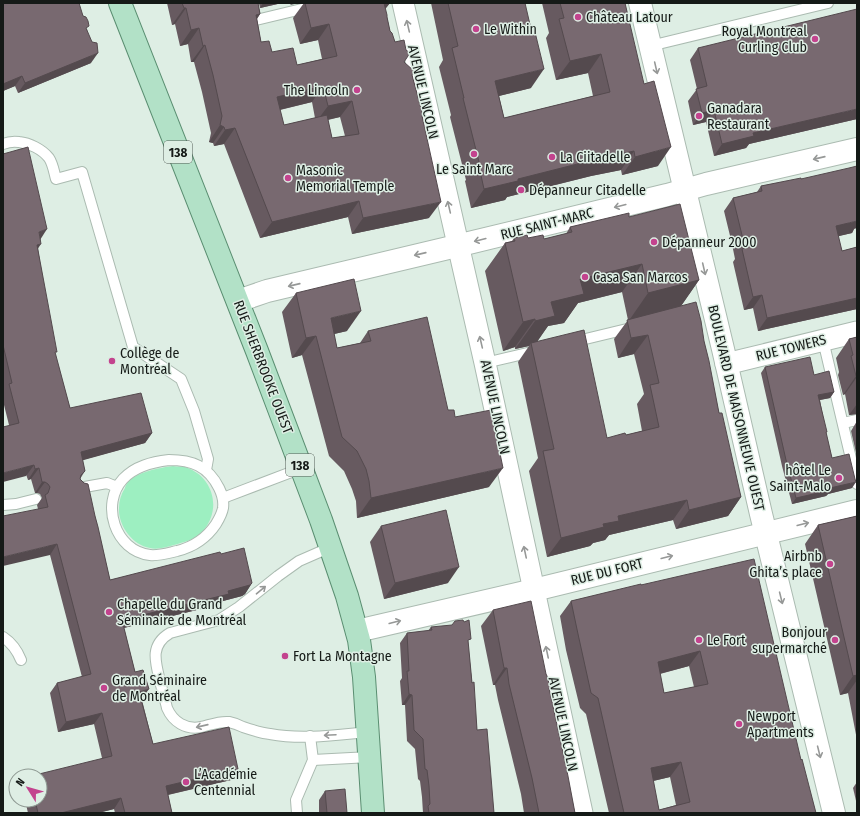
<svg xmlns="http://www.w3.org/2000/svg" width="860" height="816" font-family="'Fira Sans Condensed',sans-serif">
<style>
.green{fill:#9defc1}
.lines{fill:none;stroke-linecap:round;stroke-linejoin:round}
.lane-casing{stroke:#abbbb1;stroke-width:12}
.street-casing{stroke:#abbbb1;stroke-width:23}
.secondary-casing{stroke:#abbbb1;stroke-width:24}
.primary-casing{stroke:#5a8e71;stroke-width:24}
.lane{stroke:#fff;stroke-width:10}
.street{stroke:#fff;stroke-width:21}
.secondary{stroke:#fff;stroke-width:22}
.primary{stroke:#b2e1c7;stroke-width:22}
.wall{fill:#675a60;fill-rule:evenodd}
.shaded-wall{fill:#544a4e}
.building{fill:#786970;stroke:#544a4e;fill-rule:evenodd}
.oneway{stroke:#969897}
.poi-dot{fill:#c3438e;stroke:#deeee4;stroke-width:1.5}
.labels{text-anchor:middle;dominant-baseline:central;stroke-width:3;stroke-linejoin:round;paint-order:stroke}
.shield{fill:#deeee4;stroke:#515a54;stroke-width:1}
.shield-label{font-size:13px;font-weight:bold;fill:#151a17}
.poi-label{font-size:14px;fill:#151a17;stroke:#deeee4;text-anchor:start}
.street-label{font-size:14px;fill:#151a17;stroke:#deeee4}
</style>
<rect width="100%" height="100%" fill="#deeee4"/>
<path class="green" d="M 173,466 C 177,467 181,466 185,467 C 214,476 223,511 201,533 C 194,540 184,542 174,545 C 166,547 157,550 150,548 C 132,545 118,525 119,508 C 119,501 121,494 125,488 C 125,487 127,483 128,482 C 137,472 159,468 173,466 Z"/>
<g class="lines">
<defs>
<g id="lane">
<path d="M 252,3 L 256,20 L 327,3"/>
<path d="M 650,46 L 828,3"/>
<path d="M 3,144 C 8,142 13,141 19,142 C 29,143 42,149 49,158 C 53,164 54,172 56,179 L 82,172 L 133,347 L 181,379 L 194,411 L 208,459 L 206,470"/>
<path d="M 823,340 L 857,484"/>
<path d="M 573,342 L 631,328"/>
<path d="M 485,363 L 536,351"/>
<path d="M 843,423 L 857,420"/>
<path d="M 169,460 C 192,460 208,466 219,488 C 222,494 224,501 223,508 C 222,514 219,519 216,524 C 206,539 193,547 177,551 C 168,553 159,556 150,555 C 115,551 100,504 123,479 C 135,466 152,462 169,460 Z"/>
<path d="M 79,488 L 107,483 L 117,487"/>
<path d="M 223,498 L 302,468"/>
<path d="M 3,505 L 16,504 L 36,499"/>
<path d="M 331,547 L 299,561 L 278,576 L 239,607 L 219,620 L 170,633 C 150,645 155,661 160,681 C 162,690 165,699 167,708 C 173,722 186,730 201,727 C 210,725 219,721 229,722 C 234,723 239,725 243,727 C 252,730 261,733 270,734 C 302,740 336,735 368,732"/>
<path d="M 3,637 C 12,643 17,650 21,660"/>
<path d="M 313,760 L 370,757"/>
<path d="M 297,813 L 296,800 L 313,760 L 310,736"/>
</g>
<g id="street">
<path d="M 403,3 L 485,363 L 582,813"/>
<path d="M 726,364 L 857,332"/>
</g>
<g id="secondary">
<path d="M 640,3 L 723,349 L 761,514 L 834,813"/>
<path d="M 238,301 L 267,291 L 444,249 L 667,195 L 706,184 L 857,149"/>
<path d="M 357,631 L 534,590 L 857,511"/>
</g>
<path id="primary" d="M 120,3 L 257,351 L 321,520 L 347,596 L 359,640 L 364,677 L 373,813"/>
</defs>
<use href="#lane" class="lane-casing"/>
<use href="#street" class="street-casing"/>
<use href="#secondary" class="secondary-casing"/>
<use href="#primary" class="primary-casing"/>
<use href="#lane" class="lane"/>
<use href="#street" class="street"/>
<use href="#secondary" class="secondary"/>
<use href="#primary" class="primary"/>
</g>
<g class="wall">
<path d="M 3,3 L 87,29 L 91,63 L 18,93 L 15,86 L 3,91 Z"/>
<path d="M 167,3 L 258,3 L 260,14 L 257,19 L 261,42 L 272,52 L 297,65 L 322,59 L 318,40 L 300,44 L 293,18 L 304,3 L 390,3 L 385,9 L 387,17 L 390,31 L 404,62 L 412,75 L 423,117 L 429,218 L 352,234 L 348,217 L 260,238 L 224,144 L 214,146 L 213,143 L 209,142 L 211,133 L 202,92 L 194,62 L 191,62 L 188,44 L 180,46 L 175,24 L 172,25 ZM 312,102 L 315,118 L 284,125 L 280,110 ZM 340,117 L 345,136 L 332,138 L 328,120 Z"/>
<path d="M 259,3 L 282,3 L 260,8 Z"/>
<path d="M 431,3 L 525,3 L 531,88 L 499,96 L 504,118 L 593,96 L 588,73 L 556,80 L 546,38 L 549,33 L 542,3 L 625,3 L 658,166 L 622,175 L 621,170 L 591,176 L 507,197 L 505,200 L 471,208 L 465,181 L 466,180 L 450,117 L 451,115 L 439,67 L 443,60 Z"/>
<path d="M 698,48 L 857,119 L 749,144 L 746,148 L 714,156 L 706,122 L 693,125 L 688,101 L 697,89 L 690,60 Z"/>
<path d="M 3,154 L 40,239 L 38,249 L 55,354 L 70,408 L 152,433 L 145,443 L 82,460 L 85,471 L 80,479 L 95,516 L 110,580 L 221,554 L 252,583 L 245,594 L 242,596 L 223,601 L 221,604 L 124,628 L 153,744 L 231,780 L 168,795 L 172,813 L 115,813 L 114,809 L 98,813 L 28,813 L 25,800 L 40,800 L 102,758 L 94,724 L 58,732 L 50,693 L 57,683 L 82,677 L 50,555 L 38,509 L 37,505 L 42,498 L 40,494 L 37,493 L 35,493 L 31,479 L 28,480 L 9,425 L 3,401 L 3,392 L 4,391 L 3,388 Z"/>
<path d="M 801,179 L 854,229 L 852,233 L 838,236 L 842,251 L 857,247 L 857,309 L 758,331 L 753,308 L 744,310 L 733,262 L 735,259 L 732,244 L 724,211 L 733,198 L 757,192 L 761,186 Z"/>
<path d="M 629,217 L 699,280 L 681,306 L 704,341 L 719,413 L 741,497 L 728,516 L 676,529 L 673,520 L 609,535 L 605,540 L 593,543 L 590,546 L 547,557 L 529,471 L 538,458 L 518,362 L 529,346 L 515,349 L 515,347 L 503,351 L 485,271 L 505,243 L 512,241 L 514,238 L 544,239 L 566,234 L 570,227 ZM 622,292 L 628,320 L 614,339 L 618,358 L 634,354 L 644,394 L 637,404 L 642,431 L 626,435 L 607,438 L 537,341 L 548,326 L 564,323 L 578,303 Z"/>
<path d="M 296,293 L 347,331 L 334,334 L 337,348 L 360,343 L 368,331 L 455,417 L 489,487 L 357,518 L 356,501 L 352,489 L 344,471 L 329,456 L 302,355 L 292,358 L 282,312 Z"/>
<path d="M 857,337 L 857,414 L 849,415 L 845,394 L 843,395 L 838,375 L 839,372 L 836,358 L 849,339 Z"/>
<path d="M 765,367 L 814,375 L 834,392 L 830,398 L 820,400 L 826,433 L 832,458 L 852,488 L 828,494 L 826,496 L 792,504 L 782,466 L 761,373 Z"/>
<path d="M 857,421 L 857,457 L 851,431 Z"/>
<path d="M 857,516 L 857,740 L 848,693 L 840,695 L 805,544 L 818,525 Z"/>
<path d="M 381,526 L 448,583 L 384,599 L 370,542 Z"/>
<path d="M 641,585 L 801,760 L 816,813 L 609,813 L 586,714 L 580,708 L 566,650 L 560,616 L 571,601 ZM 689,666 L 694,687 L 664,693 L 660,674 ZM 670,777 L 676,805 L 659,810 L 653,781 Z"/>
<path d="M 493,610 L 546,674 L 550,687 L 549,689 L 575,813 L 524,813 L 521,794 L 498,700 L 495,685 L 493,685 L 481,626 Z"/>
<path d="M 431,627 L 468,643 L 477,730 L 494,813 L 423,813 L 422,797 L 420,781 L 418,779 L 415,749 L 407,741 L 405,705 L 402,705 L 400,681 L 402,678 L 400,643 L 407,633 L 428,631 Z"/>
<path d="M 857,782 L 857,805 L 853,788 Z"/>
<path d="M 325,791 L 347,813 L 319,813 L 319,800 Z"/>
</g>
<g class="shaded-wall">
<path d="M 263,3 L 282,3 L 260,8 Z"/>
<path d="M 292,3 L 299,3 L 290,5 Z"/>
<path d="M 380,3 L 390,3 L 382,13 Z"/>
<path d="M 184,8 L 186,8 L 175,24 L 172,25 Z"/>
<path d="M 260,14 L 249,30 L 256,15 Z"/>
<path d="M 329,24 L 318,40 L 300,44 L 311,28 Z"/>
<path d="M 199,28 L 188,44 L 180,46 L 191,30 Z"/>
<path d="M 205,45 L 194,62 L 191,62 L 203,46 Z"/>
<path d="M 98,53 L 91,63 L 18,93 L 25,83 Z"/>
<path d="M 601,54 L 588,73 L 556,80 L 570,61 Z"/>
<path d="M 544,69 L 531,88 L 482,100 L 495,81 Z"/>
<path d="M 22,76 L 15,86 L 3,91 L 3,84 Z"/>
<path d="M 323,86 L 312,102 L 266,113 L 277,97 Z"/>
<path d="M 352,101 L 340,117 L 316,122 L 328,106 Z"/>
<path d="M 857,109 L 857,119 L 749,144 L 746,148 L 714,156 L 722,144 L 753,133 Z"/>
<path d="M 714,110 L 706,122 L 693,125 L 702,113 Z"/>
<path d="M 220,125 L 224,127 L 213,143 L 209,142 Z"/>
<path d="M 235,128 L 224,144 L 214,146 L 225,130 Z"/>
<path d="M 671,147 L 658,166 L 622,175 L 635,157 Z"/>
<path d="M 634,151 L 621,170 L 591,176 L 507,197 L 505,200 L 471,208 L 484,189 L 518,179 L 605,157 Z"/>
<path d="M 359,201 L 348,217 L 260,238 L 272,222 Z"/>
<path d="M 441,202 L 429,218 L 352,234 L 363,218 Z"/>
<path d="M 857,221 L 857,228 L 854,229 L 852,233 L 827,239 L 836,226 Z"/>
<path d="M 47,229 L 40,240 L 39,232 Z"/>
<path d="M 41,244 L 34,254 L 37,245 Z"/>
<path d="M 642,264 L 622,292 L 578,303 L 564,323 L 548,326 L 535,345 L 531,343 L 529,346 L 515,349 L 535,321 L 551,302 L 580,279 Z"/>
<path d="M 699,280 L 679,309 L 628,322 L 648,293 Z"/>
<path d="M 762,295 L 753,308 L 744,310 L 753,297 Z"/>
<path d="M 857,298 L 857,309 L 758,331 L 767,318 Z"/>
<path d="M 361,311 L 347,331 L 317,338 L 331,318 Z"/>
<path d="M 535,319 L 515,347 L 503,351 L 523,322 Z"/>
<path d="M 648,335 L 634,354 L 618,358 L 631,338 Z"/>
<path d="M 316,336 L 302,355 L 292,358 L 306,338 Z"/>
<path d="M 856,376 L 857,376 L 857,377 L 845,394 L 843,395 Z"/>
<path d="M 834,392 L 830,398 L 814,401 L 818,395 Z"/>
<path d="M 857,404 L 857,414 L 849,415 Z"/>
<path d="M 152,433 L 145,443 L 73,463 L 81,452 Z"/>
<path d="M 34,465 L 26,476 L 3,482 L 3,473 Z"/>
<path d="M 39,468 L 31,479 L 28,480 L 35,469 Z"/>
<path d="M 503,468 L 489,487 L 357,518 L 371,498 Z"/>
<path d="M 42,482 L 45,482 L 37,493 L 35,493 Z"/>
<path d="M 856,482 L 852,488 L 828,494 L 826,496 L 792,504 L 796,498 L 830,488 Z"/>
<path d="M 741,497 L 728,516 L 676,529 L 689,510 Z"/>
<path d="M 687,500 L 673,520 L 609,535 L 605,540 L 593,543 L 590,546 L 547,557 L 561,538 L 603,524 L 618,516 Z"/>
<path d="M 57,544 L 50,555 L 3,566 L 3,557 Z"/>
<path d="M 459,567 L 448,583 L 384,599 L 395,583 Z"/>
<path d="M 252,583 L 245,594 L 242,596 L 223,601 L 221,604 L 115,630 L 122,620 L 228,591 Z"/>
<path d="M 700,651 L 689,666 L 647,677 L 658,662 Z"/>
<path d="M 504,668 L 507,668 L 495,685 L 493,685 Z"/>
<path d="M 857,675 L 857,680 L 848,693 L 840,695 L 853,676 Z"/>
<path d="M 149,689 L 141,700 L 139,692 Z"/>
<path d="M 409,694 L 412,695 L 405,705 L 402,705 Z"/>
<path d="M 102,713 L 94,724 L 58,732 L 66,722 Z"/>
<path d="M 681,762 L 670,777 L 640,784 L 651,768 Z"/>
<path d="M 238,769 L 231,780 L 158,797 L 166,786 Z"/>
<path d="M 121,798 L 114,809 L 98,813 L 61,813 Z"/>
</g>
<g class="building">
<path d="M 3,3 L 79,3 L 83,16 L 86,17 L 88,21 L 89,26 L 86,28 L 92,42 L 97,43 L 98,53 L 25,83 L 22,76 L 3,84 Z"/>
<path d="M 182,3 L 258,3 L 260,14 L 256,15 L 261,42 L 269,41 L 272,52 L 293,48 L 297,65 L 337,56 L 329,24 L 311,28 L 305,3 L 384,3 L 387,15 L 387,17 L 390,31 L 392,33 L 395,42 L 404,40 L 406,50 L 410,53 L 404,62 L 414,71 L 412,75 L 423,116 L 422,116 L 441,202 L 363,218 L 359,201 L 272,222 L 235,128 L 225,130 L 224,127 L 220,125 L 222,116 L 213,75 L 205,45 L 203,46 L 199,28 L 191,30 L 186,8 L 184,8 ZM 323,86 L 328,106 L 352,101 L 359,134 L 332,138 L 327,115 L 284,125 L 277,97 Z"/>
<path d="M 448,3 L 525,3 L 531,29 L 534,28 L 544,69 L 495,81 L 504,118 L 610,92 L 601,54 L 570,61 L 559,19 L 564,18 L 560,3 L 625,3 L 644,84 L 654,81 L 671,147 L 635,157 L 634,151 L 605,157 L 518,179 L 518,181 L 484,189 L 478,162 L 479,162 L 463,98 L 464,98 L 452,48 L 458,46 Z"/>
<path d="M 857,9 L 857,109 L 753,133 L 754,136 L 722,144 L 714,110 L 702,113 L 696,89 L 707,86 L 698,48 Z"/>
<path d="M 28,147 L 47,229 L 39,232 L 41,244 L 37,245 L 57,352 L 55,352 L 70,408 L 141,393 L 152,433 L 81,452 L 85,471 L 81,475 L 80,479 L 84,483 L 88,484 L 95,516 L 98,527 L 110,580 L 220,552 L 221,554 L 244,548 L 252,583 L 250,585 L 228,591 L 229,594 L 122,620 L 135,672 L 143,670 L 149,689 L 139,692 L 153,744 L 229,727 L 238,769 L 166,786 L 172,813 L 125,813 L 121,798 L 61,813 L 38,813 L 35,800 L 40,800 L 40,776 L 31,776 L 112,756 L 102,713 L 66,722 L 57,683 L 91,674 L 57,544 L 3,557 L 3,516 L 48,507 L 45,495 L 48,493 L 50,487 L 48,484 L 45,482 L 42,482 L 39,468 L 35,469 L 34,465 L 3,473 L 3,427 L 19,423 L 9,384 L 12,383 L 3,345 L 3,154 Z"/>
<path d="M 857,166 L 857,221 L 836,226 L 842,251 L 857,247 L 857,298 L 767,318 L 762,295 L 753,297 L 742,249 L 745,248 L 741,231 L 733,198 L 762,191 L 761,186 L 801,178 L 801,179 L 849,168 Z"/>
<path d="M 680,204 L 699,280 L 648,293 L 642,264 L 580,279 L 584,294 L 551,302 L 555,316 L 535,321 L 535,319 L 523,322 L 505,243 L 515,241 L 514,238 L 527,235 L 528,238 L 543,235 L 544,239 L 572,232 L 570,227 L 629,213 L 629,217 Z"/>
<path d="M 354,279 L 361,311 L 331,318 L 337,348 L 371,341 L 368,331 L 427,317 L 448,410 L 454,410 L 455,417 L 491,410 L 503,468 L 371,498 L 369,481 L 366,469 L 357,451 L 342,437 L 316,336 L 306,338 L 296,293 Z"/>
<path d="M 696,302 L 701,321 L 704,341 L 709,361 L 719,413 L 722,413 L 741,497 L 689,510 L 687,500 L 618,516 L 619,521 L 603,524 L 604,527 L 561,538 L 543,451 L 554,449 L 531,343 L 584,330 L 607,438 L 625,433 L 626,435 L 659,427 L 650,385 L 659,383 L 648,335 L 631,338 L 627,320 Z"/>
<path d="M 857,337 L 857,376 L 856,376 L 851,356 L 853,355 L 849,339 Z"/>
<path d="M 810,357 L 814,375 L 829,371 L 834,392 L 818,395 L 827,432 L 826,432 L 832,458 L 849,454 L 855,479 L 856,482 L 830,488 L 831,490 L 796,498 L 786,460 L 765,367 Z"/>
<path d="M 446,510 L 459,567 L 395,583 L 381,526 Z"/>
<path d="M 857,516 L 857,675 L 853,676 L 818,525 Z"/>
<path d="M 754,559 L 801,760 L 802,759 L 816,813 L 624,813 L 598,698 L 591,693 L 578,634 L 571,601 L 641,584 L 641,585 ZM 700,651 L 708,684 L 664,693 L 658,662 ZM 681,762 L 690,802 L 659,810 L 651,768 Z"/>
<path d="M 531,601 L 546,674 L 547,676 L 550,687 L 549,688 L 567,771 L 575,813 L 539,813 L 532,778 L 509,684 L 507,668 L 504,668 L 493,610 Z"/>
<path d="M 463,620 L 464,622 L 469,620 L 471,639 L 468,640 L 472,683 L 474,682 L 477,730 L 487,729 L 494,813 L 429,813 L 428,806 L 430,804 L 429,786 L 427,770 L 425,769 L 423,739 L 414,730 L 412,695 L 409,694 L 407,671 L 409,671 L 407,633 L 432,630 L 431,627 L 452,625 L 455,621 Z"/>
<path d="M 345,789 L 347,813 L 327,813 L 325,791 Z"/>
</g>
<defs><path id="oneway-shaft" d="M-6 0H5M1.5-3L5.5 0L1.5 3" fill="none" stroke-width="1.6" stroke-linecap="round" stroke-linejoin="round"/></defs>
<g class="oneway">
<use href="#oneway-shaft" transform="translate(408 26) rotate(-103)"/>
<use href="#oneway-shaft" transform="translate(656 68) rotate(77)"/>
<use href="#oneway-shaft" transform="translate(819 158) rotate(167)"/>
<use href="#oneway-shaft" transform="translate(620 206) rotate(166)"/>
<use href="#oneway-shaft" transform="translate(449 207) rotate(-103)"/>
<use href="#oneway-shaft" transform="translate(480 240) rotate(166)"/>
<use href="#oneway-shaft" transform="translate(420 254) rotate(167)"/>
<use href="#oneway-shaft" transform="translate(704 269) rotate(77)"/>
<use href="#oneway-shaft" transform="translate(294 285) rotate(167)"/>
<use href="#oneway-shaft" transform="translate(481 342) rotate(-103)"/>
<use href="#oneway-shaft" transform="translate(803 524) rotate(-14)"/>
<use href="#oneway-shaft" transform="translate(525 552) rotate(-102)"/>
<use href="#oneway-shaft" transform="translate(667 557) rotate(-14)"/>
<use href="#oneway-shaft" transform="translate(261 590) rotate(-40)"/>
<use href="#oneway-shaft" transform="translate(781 598) rotate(76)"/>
<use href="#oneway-shaft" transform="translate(395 622) rotate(-14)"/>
<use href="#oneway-shaft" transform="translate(547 652) rotate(-102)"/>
<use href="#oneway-shaft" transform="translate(202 726) rotate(167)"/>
<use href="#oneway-shaft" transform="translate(330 735) rotate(177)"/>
<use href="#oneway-shaft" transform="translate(819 752) rotate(76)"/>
</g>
<g class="poi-dot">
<circle cx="578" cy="17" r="4"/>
<circle cx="476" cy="29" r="4"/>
<circle cx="815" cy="39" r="4"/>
<circle cx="357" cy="90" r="4"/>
<circle cx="699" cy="116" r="4"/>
<circle cx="474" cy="154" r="4"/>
<circle cx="552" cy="157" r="4"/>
<circle cx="288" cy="178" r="4"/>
<circle cx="521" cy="190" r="4"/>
<circle cx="654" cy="242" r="4"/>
<circle cx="585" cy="277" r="4"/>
<circle cx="112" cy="361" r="4"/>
<circle cx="839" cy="478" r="4"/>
<circle cx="830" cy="564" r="4"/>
<circle cx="109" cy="612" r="4"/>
<circle cx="699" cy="640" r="4"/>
<circle cx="835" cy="640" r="4"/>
<circle cx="285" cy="656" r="4"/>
<circle cx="104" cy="688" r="4"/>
<circle cx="739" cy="724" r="4"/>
<circle cx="186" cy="782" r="4"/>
</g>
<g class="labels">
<g class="shield">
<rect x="164" y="141" width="28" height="22" rx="3"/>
<rect x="286" y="454" width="28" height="22" rx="3"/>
</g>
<g class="shield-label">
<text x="178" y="152">138</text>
<text x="300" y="465">138</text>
</g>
<g class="poi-label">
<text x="586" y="17">Château Latour</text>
<text x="484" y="29">Le Within</text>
<text x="807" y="31" text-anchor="end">Royal Montreal<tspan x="807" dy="16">Curling Club</tspan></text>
<text x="349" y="90" text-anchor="end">The Lincoln</text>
<text x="707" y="108">Ganadara<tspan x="707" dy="16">Restaurant</tspan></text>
<text x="560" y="157">La Ciitadelle</text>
<text x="474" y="169" text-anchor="middle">Le Saint Marc</text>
<text x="296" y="170">Masonic<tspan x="296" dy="16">Memorial Temple</tspan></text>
<text x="529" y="190">Dépanneur Citadelle</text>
<text x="662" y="242">Dépanneur 2000</text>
<text x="593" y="277">Casa San Marcos</text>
<text x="120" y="353">Collège de<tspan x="120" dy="16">Montréal</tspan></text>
<text x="831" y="470" text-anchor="end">hôtel Le<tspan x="831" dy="16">Saint-Malo</tspan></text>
<text x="822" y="556" text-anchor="end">Airbnb<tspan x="822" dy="16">Ghita’s place</tspan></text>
<text x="117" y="604">Chapelle du Grand<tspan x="117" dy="16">Séminaire de Montréal</tspan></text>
<text x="827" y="632" text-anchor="end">Bonjour<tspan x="827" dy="16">supermarché</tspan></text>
<text x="707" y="640">Le Fort</text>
<text x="293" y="656">Fort La Montagne</text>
<text x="112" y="680">Grand Séminaire<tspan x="112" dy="16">de Montréal</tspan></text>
<text x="747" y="716">Newport<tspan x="747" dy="16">Apartments</tspan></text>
<text x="194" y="774">L’Académie<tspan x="194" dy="16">Centennial</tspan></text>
</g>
<g class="street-label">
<text transform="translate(423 92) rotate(77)">AVENUE LINCOLN</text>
<text transform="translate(547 224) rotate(-14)">RUE SAINT-MARC</text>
<text transform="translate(791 348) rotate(-14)">RUE TOWERS</text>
<text transform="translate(263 367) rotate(69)">RUE SHERBROOKE OUEST</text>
<text transform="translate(495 407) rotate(78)">AVENUE LINCOLN</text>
<text transform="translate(736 408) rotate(77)">BOULEVARD DE MAISONNEUVE OUEST</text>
<text transform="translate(607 572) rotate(-14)">RUE DU FORT</text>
<text transform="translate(563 724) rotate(78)">AVENUE LINCOLN</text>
</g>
</g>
<rect width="860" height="816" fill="none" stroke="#151a17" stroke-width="8"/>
<g transform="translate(28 788) rotate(307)"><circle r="19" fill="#deeee4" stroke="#8e9992"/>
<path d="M0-3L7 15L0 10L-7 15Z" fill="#c3438e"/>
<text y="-6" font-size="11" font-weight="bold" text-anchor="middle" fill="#151a17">N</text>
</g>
</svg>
